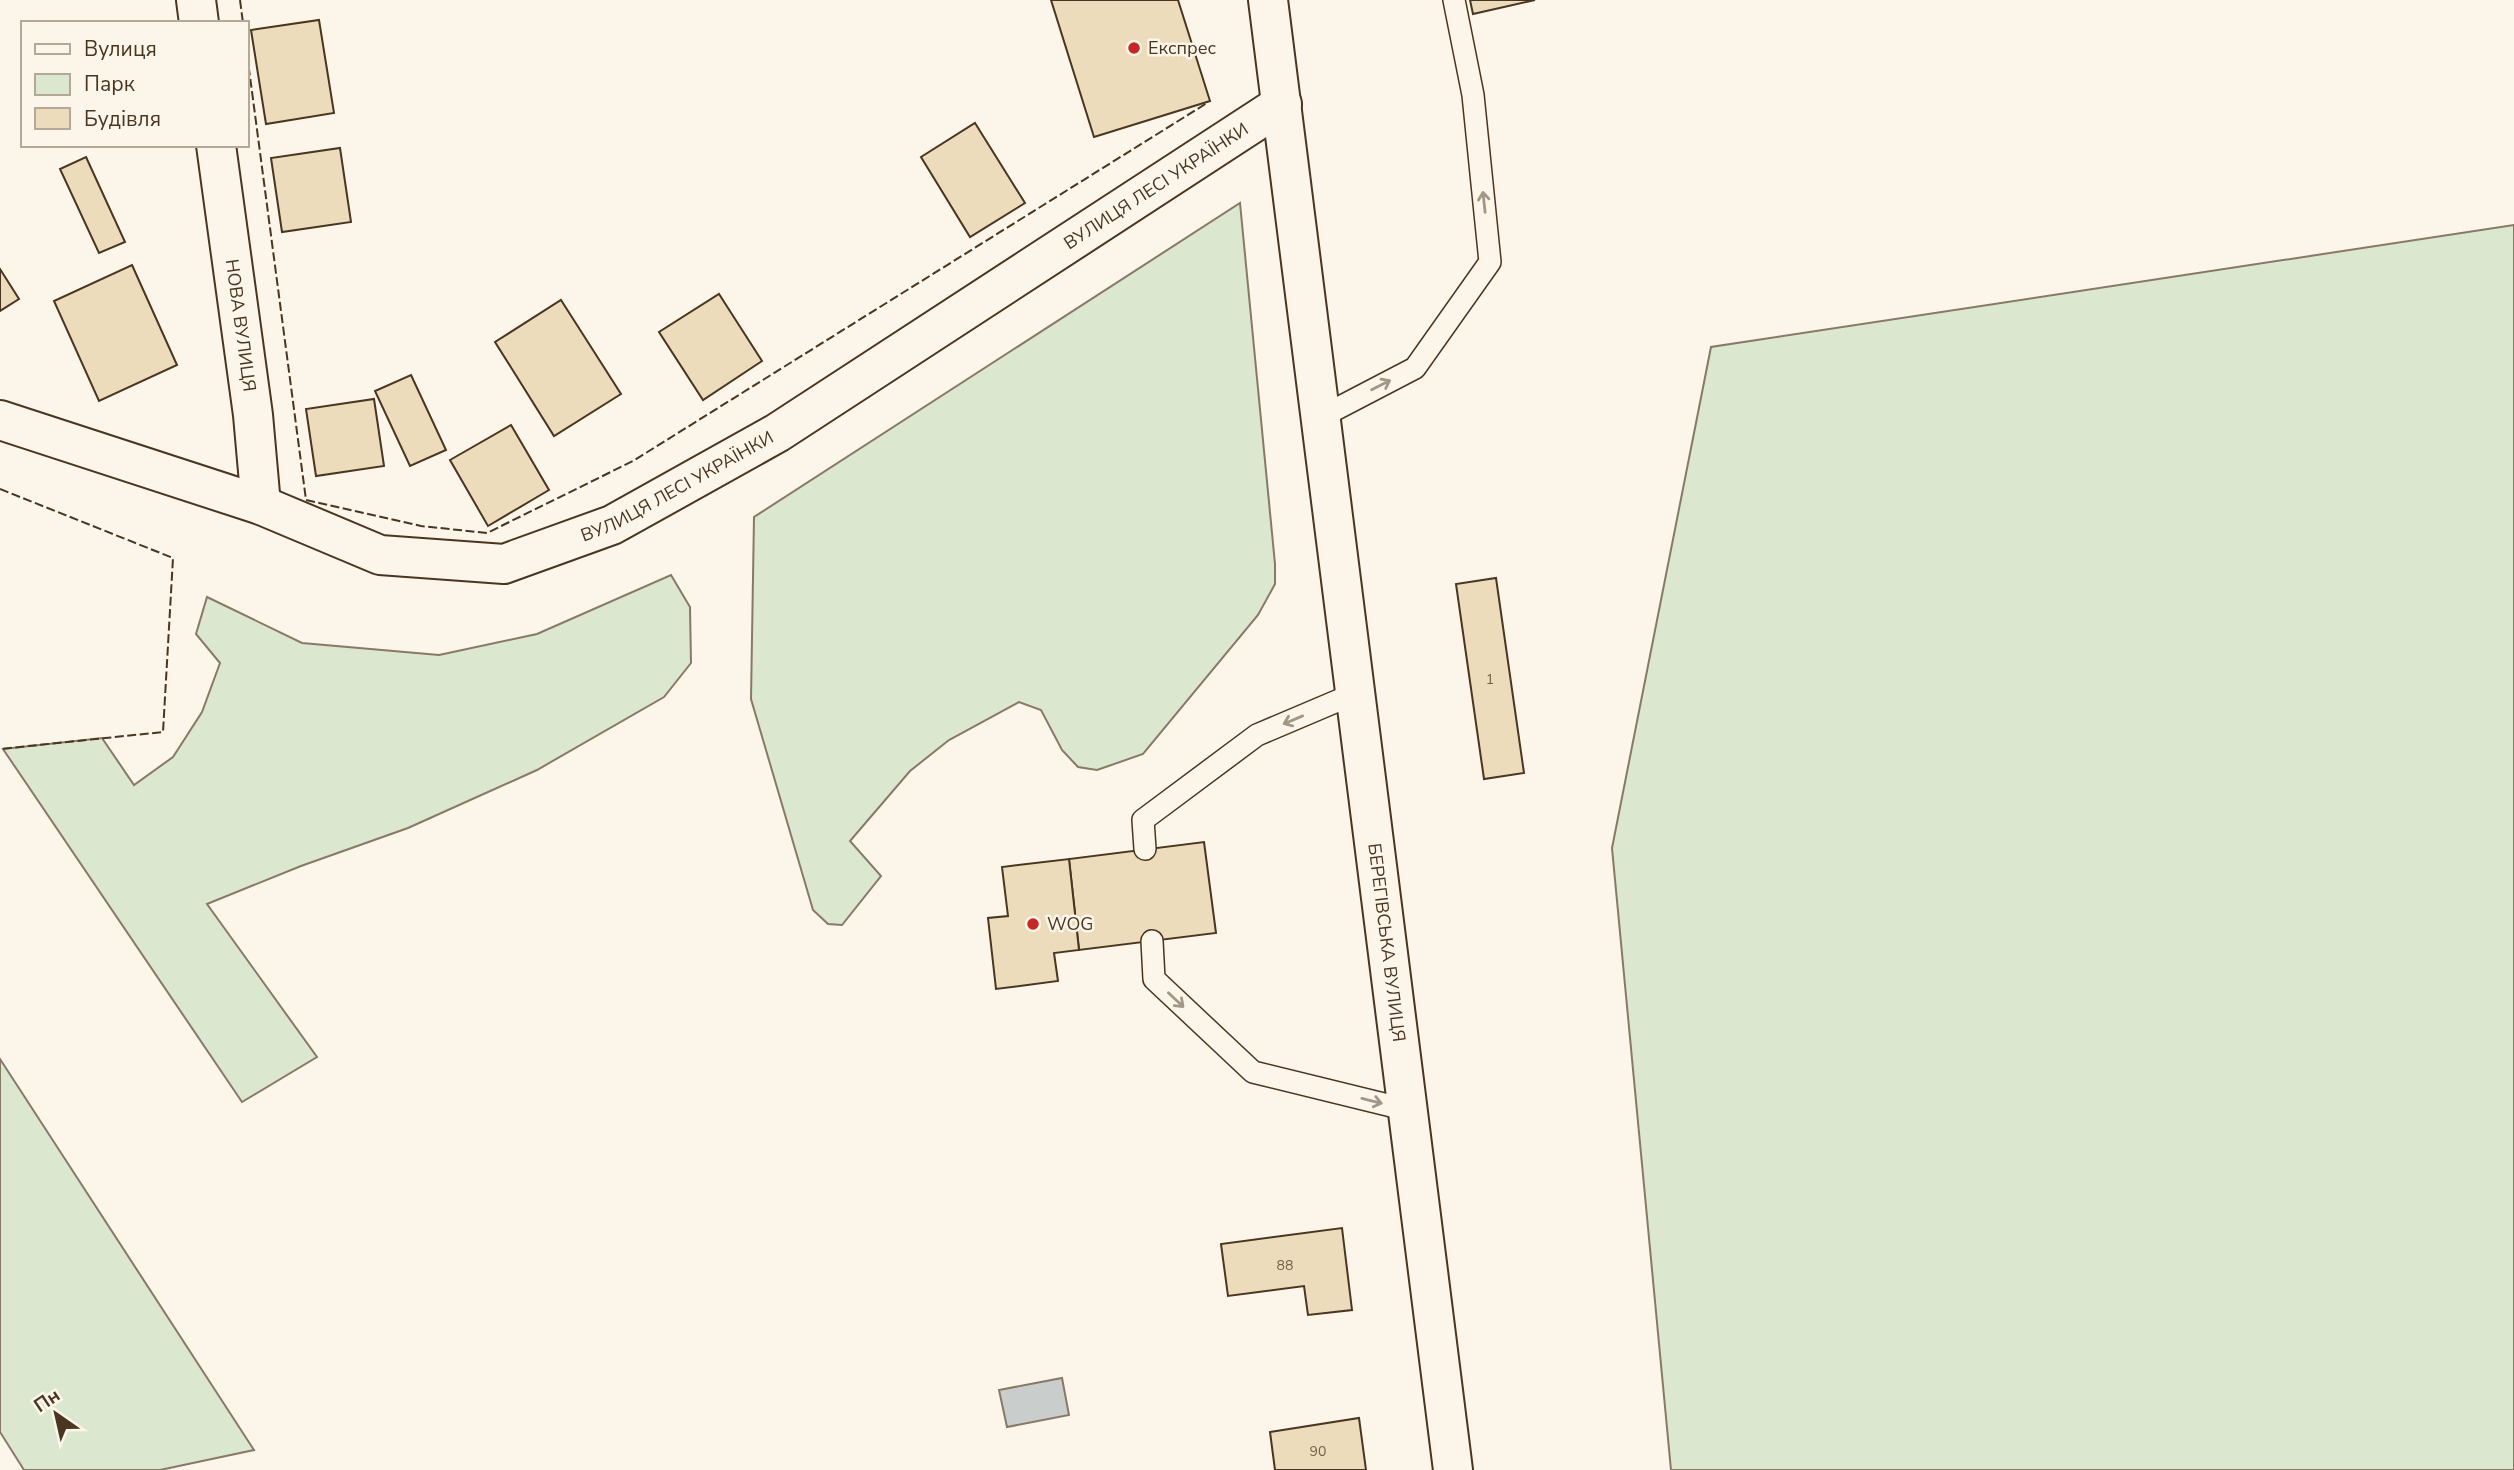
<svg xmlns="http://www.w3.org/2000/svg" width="2514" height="1470" font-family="'Nunito Sans',sans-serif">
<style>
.green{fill:#dce7d0;stroke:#887966;stroke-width:2}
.water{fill:#c9cecd;stroke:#887966;stroke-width:2}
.building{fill:#ecdcbc;stroke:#4a3520;stroke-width:2}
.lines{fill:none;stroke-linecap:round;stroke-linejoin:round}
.lane-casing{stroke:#4a3520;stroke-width:24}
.street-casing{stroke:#4a3520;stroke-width:42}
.secondary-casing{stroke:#4a3520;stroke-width:42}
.highway-casing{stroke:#4a3520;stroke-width:42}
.lane{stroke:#fbf6e9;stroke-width:21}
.street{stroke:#fbf6e9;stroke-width:38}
.secondary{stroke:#fbf6e9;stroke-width:38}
.highway{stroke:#fbf6e9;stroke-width:38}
.fence{stroke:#4a3520;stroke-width:2;stroke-dasharray:9 3.5;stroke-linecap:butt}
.oneway{stroke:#a29684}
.poi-dot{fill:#c62828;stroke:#fbf6e9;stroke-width:2.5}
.labels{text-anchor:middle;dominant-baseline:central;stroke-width:5;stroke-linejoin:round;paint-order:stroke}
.number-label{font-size:14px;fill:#725f47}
.poi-label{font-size:18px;fill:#4a3520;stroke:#fbf6e9;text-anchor:start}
.street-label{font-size:18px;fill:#4a3520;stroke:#fbf6e9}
</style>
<rect width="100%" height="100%" fill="#fbf6e9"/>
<g class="green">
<path d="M 1240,203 L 1275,564 L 1275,584 L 1258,615 L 1143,754 L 1097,770 L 1078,767 L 1062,750 L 1041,710 L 1019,702 L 949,740 L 910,771 L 850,841 L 881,876 L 842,925 L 828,924 L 813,910 L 751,699 L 754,517 Z"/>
<path d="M 2514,225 L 2514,1470 L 1671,1470 L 1612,848 L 1711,347 Z"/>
<path d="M 671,575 L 690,607 L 691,663 L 664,697 L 537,770 L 408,828 L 301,866 L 207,904 L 317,1057 L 242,1102 L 3,749 L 102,738 L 134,785 L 173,757 L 202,712 L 220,663 L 196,634 L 207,597 L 302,643 L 439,655 L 537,634 Z"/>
<path d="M 0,1059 L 254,1450 L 160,1470 L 24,1470 L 0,1432 Z"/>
</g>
<path class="water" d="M 1062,1378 L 1069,1415 L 1007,1427 L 999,1390 Z"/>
<g class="building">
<path d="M 1051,0 L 1178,0 L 1210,101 L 1094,137 Z"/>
<path d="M 1470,0 L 1535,0 L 1473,14 Z"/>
<path d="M 319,20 L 334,113 L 266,124 L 251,30 Z"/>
<path d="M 975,123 L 1025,203 L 970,237 L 921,157 Z"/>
<path d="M 340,148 L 351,222 L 282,232 L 271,158 Z"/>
<path d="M 86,157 L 125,242 L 99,253 L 60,169 Z"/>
<path d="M 132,265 L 177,365 L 99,401 L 54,301 Z"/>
<path d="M 0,269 L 19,299 L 0,311 Z"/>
<path d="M 719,294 L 762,361 L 703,400 L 659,332 Z"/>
<path d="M 561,300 L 621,394 L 554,436 L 495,342 Z"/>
<path d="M 411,375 L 446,450 L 410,466 L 375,391 Z"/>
<path d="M 374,399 L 384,466 L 316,476 L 306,409 Z"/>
<path d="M 511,425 L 549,490 L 488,526 L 450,460 Z"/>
<path d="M 1496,578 L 1524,773 L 1484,779 L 1456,584 Z"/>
<path d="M 1204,842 L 1216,933 L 1079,950 L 1069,859 Z"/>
<path d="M 1069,859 L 1079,950 L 1054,953 L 1058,981 L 996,989 L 988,918 L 1008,916 L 1002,867 Z"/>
<path d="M 1342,1228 L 1352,1310 L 1308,1315 L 1304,1286 L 1228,1296 L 1221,1244 Z"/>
<path d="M 1359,1418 L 1366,1470 L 1275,1470 L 1270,1432 Z"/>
</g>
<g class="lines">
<defs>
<g id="lane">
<path d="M 1321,417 L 1415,368 L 1490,262 L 1473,95 L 1454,0"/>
<path d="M 1145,849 L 1143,820 L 1257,735 L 1356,693"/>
<path d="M 1152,941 L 1154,979 L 1253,1072 L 1408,1110"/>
</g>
<g id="street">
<path d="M 196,0 L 199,23"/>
<path id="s1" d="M 216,145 L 253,415 L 261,505"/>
</g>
<g id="secondary">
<path id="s2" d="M 0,420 L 261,505 L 380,555 L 504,564 L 612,525 L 777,433 L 1282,104"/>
</g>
<g id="highway">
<path id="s3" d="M 1268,0 L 1453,1470"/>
</g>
</defs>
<use href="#lane" class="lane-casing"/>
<use href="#street" class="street-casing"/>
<use href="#secondary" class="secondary-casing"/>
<use href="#highway" class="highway-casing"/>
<use href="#lane" class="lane"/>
<use href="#street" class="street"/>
<use href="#secondary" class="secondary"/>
<use href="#highway" class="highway"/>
<g class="fence">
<path d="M 240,0 L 243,23"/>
<path d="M 247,54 L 306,500 L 421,526 L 487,533 L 633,461 L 1207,103"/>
<path d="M 0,489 L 173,558 L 163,732 L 0,749"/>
</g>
</g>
<defs><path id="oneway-shaft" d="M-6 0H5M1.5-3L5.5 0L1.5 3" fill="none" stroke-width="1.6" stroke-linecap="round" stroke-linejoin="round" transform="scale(1.75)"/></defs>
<g class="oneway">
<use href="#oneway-shaft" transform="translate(1484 202) rotate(-96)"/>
<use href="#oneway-shaft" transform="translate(1381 385) rotate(-27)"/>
<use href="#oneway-shaft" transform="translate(1293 720) rotate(157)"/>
<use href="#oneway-shaft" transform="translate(1176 1000) rotate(43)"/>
<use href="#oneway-shaft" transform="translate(1372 1101) rotate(14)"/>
</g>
<g class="poi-dot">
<circle cx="1134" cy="48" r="7"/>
<circle cx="1033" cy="924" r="7"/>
</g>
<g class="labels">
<g class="number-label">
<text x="1490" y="679">1</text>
<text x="1285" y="1265">88</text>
<text x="1318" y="1451">90</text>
</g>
<g class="poi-label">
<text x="1148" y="48">Експрес</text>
<text x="1047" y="924">WOG</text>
</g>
<g class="street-label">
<text stroke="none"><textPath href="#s2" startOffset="1284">ВУЛИЦЯ ЛЕСІ УКРАЇНКИ</textPath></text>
<text stroke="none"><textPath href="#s1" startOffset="182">НОВА ВУЛИЦЯ</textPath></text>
<text stroke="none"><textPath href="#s2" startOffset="718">ВУЛИЦЯ ЛЕСІ УКРАЇНКИ</textPath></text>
<text stroke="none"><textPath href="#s3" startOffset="950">БЕРЕГІВСЬКА ВУЛИЦЯ</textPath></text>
</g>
</g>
<rect x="21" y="21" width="228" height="126" fill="#fbf6e9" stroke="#b4a999" stroke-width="2"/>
<rect x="35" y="44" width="35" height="10" fill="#fbf6e9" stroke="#b4a999" stroke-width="2"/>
<text x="84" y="56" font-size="21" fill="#4a3520">Вулиця</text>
<rect x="35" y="74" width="35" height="21" fill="#dce7d0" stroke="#b4a999" stroke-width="2"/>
<text x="84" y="91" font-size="21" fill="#4a3520">Парк</text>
<rect x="35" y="108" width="35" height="21" fill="#ecdcbc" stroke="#b4a999" stroke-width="2"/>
<text x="84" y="126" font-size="21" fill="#4a3520">Будівля</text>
<g transform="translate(56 1414) rotate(326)" stroke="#fbf6e9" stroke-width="5" paint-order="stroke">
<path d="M0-5L12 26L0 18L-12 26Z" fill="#4a3520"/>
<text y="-10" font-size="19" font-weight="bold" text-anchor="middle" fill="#4a3520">Пн</text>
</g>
</svg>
